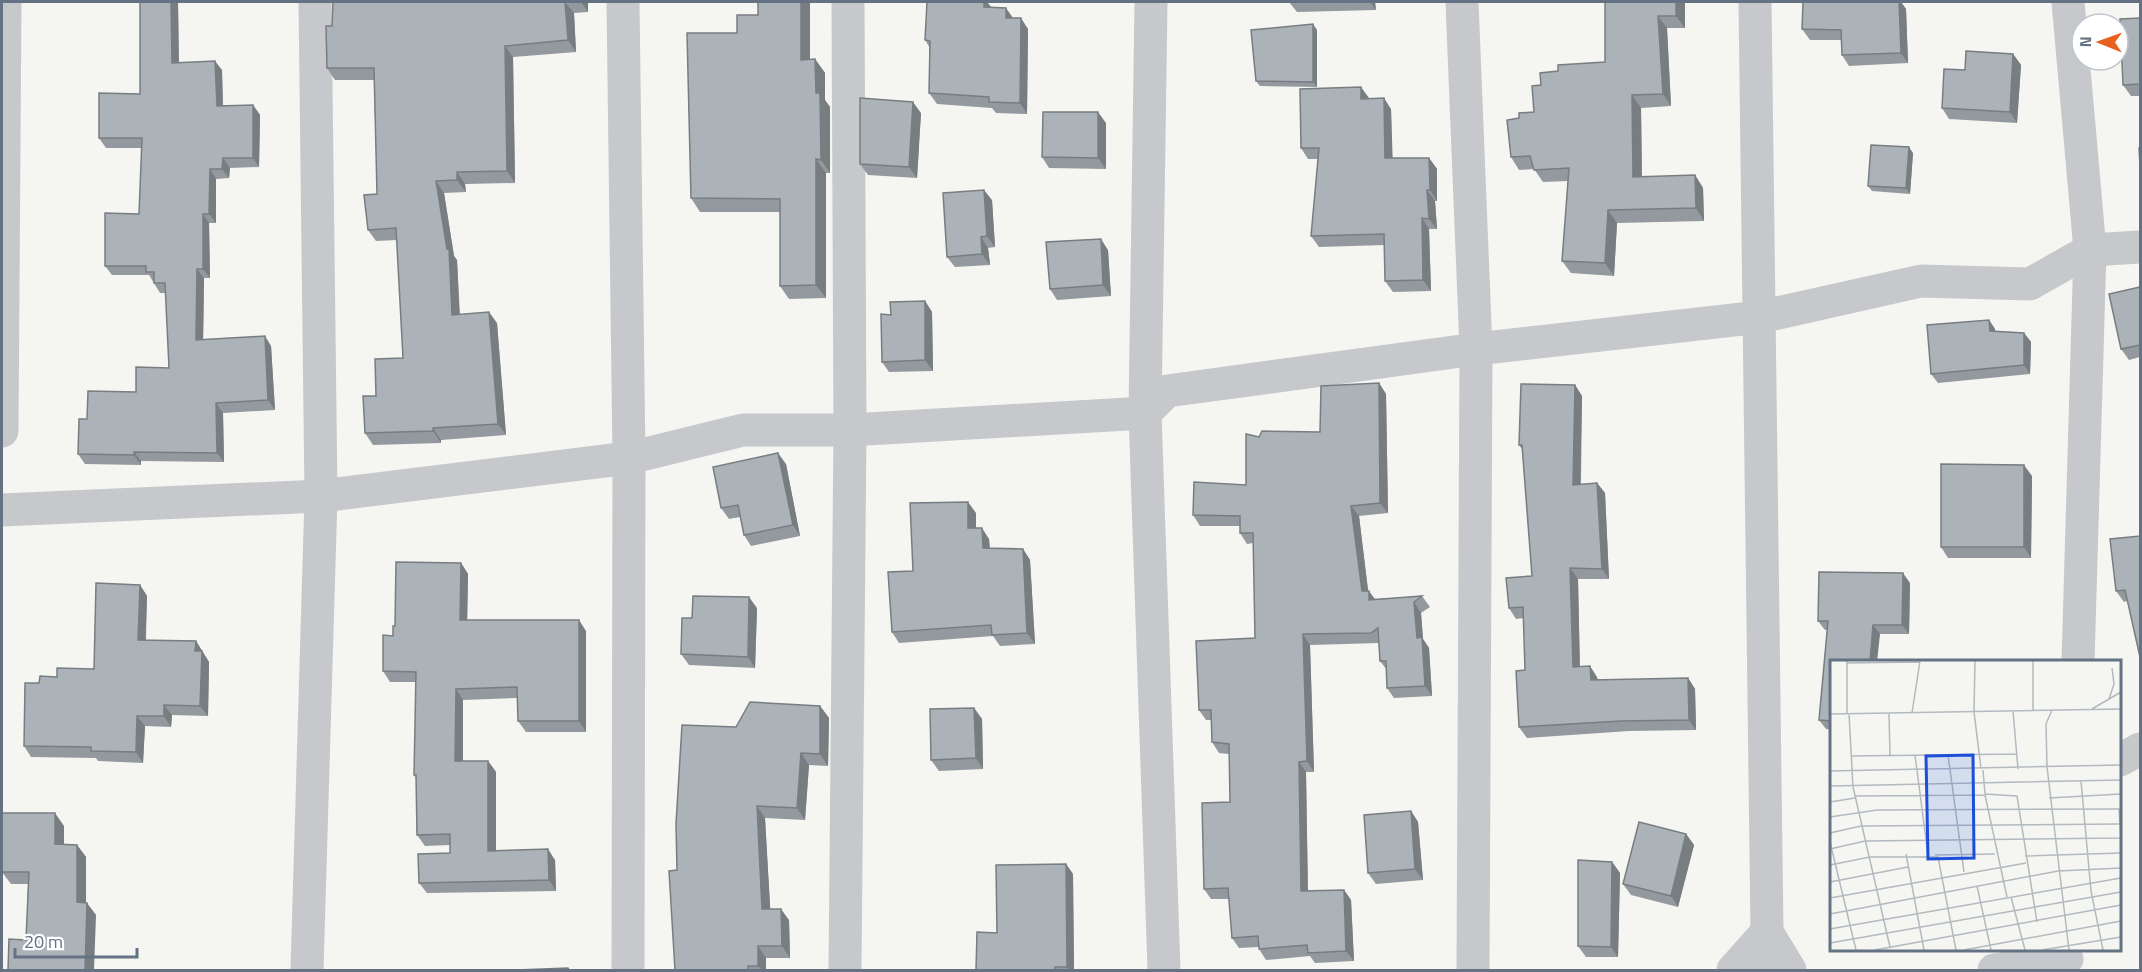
<svg xmlns="http://www.w3.org/2000/svg" width="2142" height="972" font-family="'Titillium Web',sans-serif">
<style>
.lines{fill:none;stroke-linecap:round;stroke-linejoin:round}
.minor{stroke:#c6c8cc;stroke-width:33}
.wall{fill:#93999e}
.shaded-wall{fill:#787d81}
.building{fill:#abb2b8;stroke:#787d81;stroke-width:1.5}
.inset-road{fill:none;stroke:#b2b9bf;stroke-width:1.5}
.view{fill:#1d4ed8;fill-opacity:0.15;stroke:#1d4ed8;stroke-width:3}
.inset-edge{fill:none;stroke:#647284;stroke-width:3}
</style>
<rect width="100%" height="100%" fill="#f5f6f2"/>
<g class="lines">
<g class="minor">
<path d="M 623,2 L 629,458 L 628,970"/>
<path d="M 1151,2 L 1145,413 L 1164,970"/>
<path d="M 1462,2 L 1476,349 L 1473,970"/>
<path d="M 1755,2 L 1767,932 L 1764,970"/>
<path d="M 2068,2 L 2090,250 L 2078,662"/>
<path d="M 2,431 L 5,2"/>
<path d="M 2,510 L 321,496 L 629,458 L 743,430 L 850,430 L 1145,413 L 1167,391 L 1476,349 L 1760,317 L 1921,281 L 2030,284 L 2090,250 L 2140,247"/>
<path d="M 2120,760 L 2140,749"/>
<path d="M 307,970 L 321,496 L 315,2"/>
<path d="M 845,970 L 850,430 L 848,2"/>
<path d="M 1733,970 L 1767,932 L 1790,970"/>
<path d="M 1994,970 L 2067,959"/>
</g>
</g>
<g class="wall">
<path d="M 140,2 L 178,2 L 179,63 L 222,70 L 223,106 L 253,105 L 260,115 L 259,167 L 230,168 L 229,178 L 216,179 L 216,223 L 209,223 L 210,278 L 204,278 L 203,339 L 271,346 L 275,410 L 223,413 L 224,462 L 141,461 L 141,465 L 85,464 L 78,454 L 87,419 L 136,392 L 169,368 L 166,293 L 160,293 L 149,275 L 112,275 L 105,266 L 139,214 L 142,148 L 106,148 L 99,138 L 140,94 Z"/>
<path d="M 333,2 L 588,2 L 588,12 L 574,13 L 576,52 L 513,57 L 515,183 L 465,184 L 466,192 L 444,193 L 454,256 L 457,260 L 460,315 L 497,323 L 506,435 L 441,440 L 441,443 L 373,445 L 365,433 L 376,396 L 403,358 L 397,240 L 376,241 L 368,230 L 377,194 L 374,80 L 335,80 L 327,68 L 332,26 Z"/>
<path d="M 758,2 L 810,2 L 810,59 L 815,59 L 825,73 L 825,100 L 830,107 L 830,173 L 826,173 L 826,298 L 789,299 L 780,286 L 780,212 L 700,212 L 691,198 L 758,15 Z"/>
<path d="M 1289,2 L 1375,2 L 1376,10 L 1297,12 Z"/>
<path d="M 1605,2 L 1685,2 L 1685,28 L 1667,28 L 1671,106 L 1641,108 L 1642,177 L 1695,175 L 1703,188 L 1704,221 L 1617,223 L 1614,276 L 1571,273 L 1562,261 L 1568,181 L 1543,182 L 1534,169 L 1519,170 L 1511,157 L 1519,118 L 1534,112 L 1541,85 L 1558,71 L 1605,62 Z"/>
<path d="M 1803,2 L 1901,2 L 1906,9 L 1908,63 L 1849,66 L 1842,55 L 1841,40 L 1810,40 L 1802,29 Z"/>
<path d="M 992,8 L 1013,18 L 1028,29 L 1027,114 L 996,113 L 992,108 L 937,104 L 929,93 L 930,48 L 925,40 Z"/>
<path d="M 2140,18 L 2140,96 L 2131,96 L 2123,85 Z"/>
<path d="M 1317,30 L 1317,87 L 1260,86 L 1256,81 Z"/>
<path d="M 2013,54 L 2021,65 L 2017,123 L 1949,119 L 1942,108 L 1965,70 Z"/>
<path d="M 1369,99 L 1391,109 L 1392,158 L 1429,158 L 1437,169 L 1437,201 L 1435,201 L 1437,229 L 1429,229 L 1431,291 L 1393,292 L 1385,281 L 1385,245 L 1319,247 L 1311,236 L 1318,159 L 1308,159 L 1301,148 Z"/>
<path d="M 921,113 L 917,178 L 868,175 L 860,164 Z"/>
<path d="M 1106,123 L 1106,169 L 1049,168 L 1042,157 Z"/>
<path d="M 1913,153 L 1910,194 L 1872,191 L 1868,186 Z"/>
<path d="M 992,200 L 995,247 L 988,248 L 990,265 L 955,267 L 947,257 Z"/>
<path d="M 1108,250 L 1111,296 L 1057,300 L 1050,289 Z"/>
<path d="M 2140,287 L 2140,357 L 2129,360 L 2121,349 Z"/>
<path d="M 925,301 L 932,312 L 933,371 L 889,372 L 882,362 L 891,315 Z"/>
<path d="M 1989,320 L 1995,329 L 1995,331 L 2024,333 L 2031,342 L 2030,374 L 1938,383 L 1931,374 Z"/>
<path d="M 1379,383 L 1386,394 L 1388,513 L 1359,516 L 1368,591 L 1375,599 L 1422,596 L 1430,607 L 1421,613 L 1423,639 L 1429,648 L 1432,696 L 1394,698 L 1387,688 L 1387,670 L 1380,661 L 1379,643 L 1310,645 L 1314,772 L 1306,772 L 1308,891 L 1344,890 L 1351,900 L 1354,961 L 1315,963 L 1310,956 L 1266,960 L 1259,949 L 1259,947 L 1239,948 L 1232,938 L 1229,899 L 1211,899 L 1204,889 L 1230,802 L 1229,754 L 1219,753 L 1212,742 L 1211,720 L 1206,720 L 1199,710 L 1255,638 L 1253,543 L 1247,544 L 1240,533 L 1240,526 L 1200,526 L 1193,515 L 1246,485 L 1320,432 Z"/>
<path d="M 1575,385 L 1582,396 L 1581,484 L 1597,483 L 1605,493 L 1609,579 L 1578,579 L 1580,667 L 1597,677 L 1598,680 L 1688,678 L 1695,689 L 1696,730 L 1629,731 L 1527,738 L 1519,727 L 1525,670 L 1524,618 L 1516,619 L 1509,608 L 1532,576 L 1522,449 L 1519,445 Z"/>
<path d="M 786,464 L 800,536 L 751,546 L 744,535 L 740,517 L 729,519 L 721,508 Z"/>
<path d="M 2032,476 L 2031,558 L 1948,558 L 1941,547 Z"/>
<path d="M 976,513 L 976,528 L 989,539 L 990,548 L 1023,549 L 1030,560 L 1035,644 L 1000,646 L 993,636 L 899,643 L 892,632 L 913,571 Z"/>
<path d="M 2140,536 L 2127,601 L 2124,602 L 2116,591 Z"/>
<path d="M 461,563 L 468,574 L 467,620 L 586,631 L 586,732 L 526,732 L 518,721 L 518,698 L 463,700 L 463,761 L 488,761 L 496,772 L 496,851 L 555,860 L 556,891 L 427,893 L 419,883 L 450,853 L 450,845 L 425,846 L 417,835 L 416,778 L 414,775 L 416,682 L 390,682 L 383,671 L 395,626 Z"/>
<path d="M 1910,583 L 1909,634 L 1880,634 L 1832,662 L 1832,730 L 1826,729 L 1819,720 L 1827,630 L 1825,630 L 1818,621 Z"/>
<path d="M 140,585 L 147,596 L 146,640 L 196,641 L 209,662 L 208,716 L 172,715 L 171,727 L 145,726 L 143,763 L 98,761 L 96,758 L 31,757 L 24,746 L 39,683 L 94,669 Z"/>
<path d="M 757,608 L 755,668 L 689,665 L 681,654 L 692,618 Z"/>
<path d="M 820,706 L 829,718 L 828,766 L 809,765 L 805,820 L 765,818 L 770,909 L 789,920 L 790,958 L 766,958 L 766,970 L 675,970 L 677,870 L 736,727 Z"/>
<path d="M 974,708 L 982,719 L 983,769 L 939,771 L 931,760 Z"/>
<path d="M 1411,811 L 1418,822 L 1423,880 L 1376,884 L 1368,873 Z"/>
<path d="M 64,826 L 64,844 L 77,845 L 86,857 L 86,903 L 96,915 L 26,940 L 28,884 L 11,884 L 2,872 Z"/>
<path d="M 1686,834 L 1694,845 L 1678,907 L 1631,895 L 1623,884 Z"/>
<path d="M 1612,862 L 1620,873 L 1618,957 L 1586,957 L 1578,946 Z"/>
<path d="M 1066,864 L 1073,874 L 1074,970 L 976,970 L 997,933 Z"/>
</g>
<g class="shaded-wall">
<path d="M 171,2 L 178,2 L 179,73 L 172,63 Z"/>
<path d="M 565,2 L 574,13 L 576,52 L 568,40 Z"/>
<path d="M 581,2 L 588,2 L 588,12 Z"/>
<path d="M 801,2 L 810,2 L 810,73 L 801,60 Z"/>
<path d="M 984,2 L 987,2 L 992,8 L 984,7 Z"/>
<path d="M 1370,2 L 1375,2 L 1376,10 Z"/>
<path d="M 1676,2 L 1685,2 L 1685,28 L 1676,16 Z"/>
<path d="M 1899,2 L 1901,2 L 1906,9 L 1908,63 L 1901,53 Z"/>
<path d="M 1006,8 L 1013,18 L 1006,18 Z"/>
<path d="M 1658,16 L 1667,28 L 1671,106 L 1663,94 Z"/>
<path d="M 1021,18 L 1028,29 L 1027,114 L 1020,103 Z"/>
<path d="M 1313,24 L 1317,30 L 1317,87 L 1313,82 Z"/>
<path d="M 505,46 L 513,57 L 515,183 L 507,171 Z"/>
<path d="M 2013,54 L 2021,65 L 2017,123 L 2010,112 Z"/>
<path d="M 815,59 L 825,73 L 825,100 L 830,107 L 830,173 L 821,160 L 816,93 Z"/>
<path d="M 215,61 L 222,70 L 223,116 L 217,106 Z"/>
<path d="M 1361,87 L 1369,98 L 1361,99 Z"/>
<path d="M 1632,95 L 1641,108 L 1642,190 L 1633,177 Z"/>
<path d="M 1384,98 L 1391,109 L 1393,169 L 1385,158 Z"/>
<path d="M 913,102 L 921,113 L 917,178 L 909,167 Z"/>
<path d="M 253,105 L 260,115 L 259,167 L 253,158 Z"/>
<path d="M 1098,112 L 1106,123 L 1106,169 L 1098,158 Z"/>
<path d="M 1909,147 L 1913,153 L 1910,194 L 1906,188 Z"/>
<path d="M 223,158 L 230,168 L 229,178 L 222,169 Z"/>
<path d="M 1429,158 L 1437,169 L 1437,201 L 1430,190 Z"/>
<path d="M 816,159 L 826,173 L 826,298 L 816,285 Z"/>
<path d="M 210,169 L 216,179 L 216,223 L 209,214 Z"/>
<path d="M 457,172 L 465,184 L 466,192 L 457,180 Z"/>
<path d="M 1695,175 L 1703,188 L 1704,221 L 1696,208 Z"/>
<path d="M 436,181 L 444,193 L 454,256 L 457,260 L 460,327 L 452,315 L 447,249 Z"/>
<path d="M 984,190 L 992,200 L 995,247 L 987,236 Z"/>
<path d="M 1427,190 L 1435,201 L 1437,229 L 1429,219 Z"/>
<path d="M 1608,210 L 1617,223 L 1614,276 L 1605,263 Z"/>
<path d="M 203,214 L 209,223 L 210,278 L 203,269 Z"/>
<path d="M 1422,218 L 1429,229 L 1431,291 L 1423,280 Z"/>
<path d="M 981,237 L 988,248 L 990,265 L 982,254 Z"/>
<path d="M 1101,239 L 1108,250 L 1111,296 L 1103,285 Z"/>
<path d="M 197,269 L 204,278 L 203,349 L 196,340 Z"/>
<path d="M 925,301 L 932,312 L 933,371 L 925,360 Z"/>
<path d="M 489,312 L 497,323 L 506,435 L 498,424 Z"/>
<path d="M 1989,320 L 1995,329 L 1996,340 L 1990,331 Z"/>
<path d="M 2024,333 L 2031,342 L 2030,374 L 2024,365 Z"/>
<path d="M 265,336 L 271,346 L 275,410 L 268,400 Z"/>
<path d="M 1379,383 L 1386,394 L 1388,513 L 1380,503 Z"/>
<path d="M 1575,385 L 1582,396 L 1580,495 L 1573,485 Z"/>
<path d="M 216,403 L 223,413 L 224,462 L 217,453 Z"/>
<path d="M 433,428 L 441,440 L 441,443 L 433,431 Z"/>
<path d="M 134,452 L 141,461 L 141,465 L 134,455 Z"/>
<path d="M 778,453 L 786,464 L 800,536 L 793,525 Z"/>
<path d="M 2024,465 L 2032,476 L 2031,558 L 2024,547 Z"/>
<path d="M 1597,483 L 1605,493 L 1609,579 L 1602,569 Z"/>
<path d="M 968,502 L 976,513 L 976,539 L 968,528 Z"/>
<path d="M 1351,506 L 1359,516 L 1369,598 L 1369,591 L 1376,601 L 1376,610 L 1362,591 Z"/>
<path d="M 982,528 L 989,539 L 990,559 L 983,548 Z"/>
<path d="M 1023,549 L 1030,560 L 1035,644 L 1027,633 Z"/>
<path d="M 461,563 L 468,574 L 467,631 L 460,620 Z"/>
<path d="M 1570,568 L 1578,579 L 1580,678 L 1573,667 Z"/>
<path d="M 1903,573 L 1910,583 L 1909,634 L 1902,625 Z"/>
<path d="M 140,585 L 147,596 L 145,651 L 138,640 Z"/>
<path d="M 749,597 L 757,608 L 755,668 L 748,657 Z"/>
<path d="M 1414,602 L 1421,613 L 1423,639 L 1429,648 L 1432,696 L 1425,686 L 1417,638 Z"/>
<path d="M 579,620 L 586,631 L 586,732 L 579,721 Z"/>
<path d="M 1873,625 L 1880,634 L 1877,662 L 1870,662 Z"/>
<path d="M 1303,634 L 1310,645 L 1314,772 L 1307,761 Z"/>
<path d="M 196,641 L 209,662 L 208,716 L 200,706 L 195,651 Z"/>
<path d="M 1590,666 L 1597,677 L 1598,691 L 1591,680 Z"/>
<path d="M 1688,678 L 1695,689 L 1696,730 L 1689,720 Z"/>
<path d="M 456,689 L 463,700 L 463,772 L 455,761 Z"/>
<path d="M 164,705 L 172,715 L 171,727 L 164,716 Z"/>
<path d="M 820,706 L 829,718 L 828,766 L 820,754 Z"/>
<path d="M 974,708 L 982,719 L 983,769 L 976,758 Z"/>
<path d="M 137,716 L 145,726 L 143,763 L 136,752 Z"/>
<path d="M 801,753 L 809,765 L 805,820 L 797,808 Z"/>
<path d="M 488,761 L 496,772 L 496,862 L 488,851 Z"/>
<path d="M 1299,762 L 1306,772 L 1308,902 L 1301,891 Z"/>
<path d="M 757,806 L 765,818 L 771,921 L 762,909 Z"/>
<path d="M 1411,811 L 1418,822 L 1423,880 L 1415,869 Z"/>
<path d="M 55,813 L 64,826 L 64,857 L 55,844 Z"/>
<path d="M 1686,834 L 1694,845 L 1678,907 L 1671,896 Z"/>
<path d="M 77,845 L 86,857 L 86,915 L 77,902 Z"/>
<path d="M 548,849 L 555,860 L 556,891 L 549,880 Z"/>
<path d="M 1612,862 L 1620,873 L 1618,957 L 1611,947 Z"/>
<path d="M 1066,864 L 1073,874 L 1074,970 L 1070,970 L 1067,967 Z"/>
<path d="M 1344,890 L 1351,900 L 1354,961 L 1346,951 Z"/>
<path d="M 87,903 L 96,915 L 94,970 L 85,970 Z"/>
<path d="M 781,909 L 789,920 L 790,958 L 782,946 Z"/>
<path d="M 758,946 L 766,958 L 766,970 L 762,970 L 758,966 Z"/>
</g>
<g class="building">
<path d="M 140,2 L 171,2 L 172,63 L 215,61 L 217,106 L 253,105 L 253,158 L 223,158 L 222,169 L 210,169 L 209,214 L 203,214 L 203,269 L 197,269 L 196,340 L 265,336 L 268,400 L 216,403 L 217,453 L 134,452 L 134,455 L 78,454 L 79,419 L 87,419 L 88,391 L 136,392 L 136,367 L 169,368 L 165,283 L 154,283 L 154,272 L 146,272 L 146,266 L 105,266 L 105,213 L 139,214 L 142,138 L 99,138 L 99,93 L 140,94 Z"/>
<path d="M 333,2 L 570,2 L 565,2 L 568,40 L 505,46 L 507,171 L 457,172 L 457,180 L 436,181 L 447,249 L 449,248 L 452,315 L 489,312 L 498,424 L 433,428 L 433,431 L 365,433 L 363,396 L 376,396 L 375,359 L 403,358 L 396,228 L 368,230 L 364,195 L 377,194 L 374,68 L 327,68 L 326,26 L 332,26 Z"/>
<path d="M 758,2 L 801,2 L 801,60 L 815,59 L 816,93 L 820,93 L 821,160 L 816,159 L 816,285 L 780,286 L 780,199 L 691,198 L 687,33 L 737,33 L 737,15 L 758,15 Z"/>
<path d="M 927,2 L 984,2 L 984,7 L 1006,8 L 1006,18 L 1021,18 L 1020,103 L 989,102 L 989,97 L 929,93 L 930,41 L 925,40 Z"/>
<path d="M 1605,2 L 1676,2 L 1676,16 L 1658,16 L 1663,94 L 1632,95 L 1633,177 L 1695,175 L 1696,208 L 1608,210 L 1605,263 L 1562,261 L 1569,168 L 1534,170 L 1530,156 L 1511,157 L 1507,120 L 1519,118 L 1519,113 L 1534,112 L 1532,86 L 1541,85 L 1540,73 L 1558,71 L 1558,65 L 1605,62 Z"/>
<path d="M 1803,2 L 1899,2 L 1901,53 L 1842,55 L 1841,30 L 1802,29 Z"/>
<path d="M 2140,18 L 2140,84 L 2123,85 L 2120,19 Z"/>
<path d="M 1313,24 L 1313,82 L 1256,81 L 1251,30 Z"/>
<path d="M 1966,51 L 2013,54 L 2010,112 L 1942,108 L 1944,69 L 1965,70 Z"/>
<path d="M 1361,87 L 1361,99 L 1384,98 L 1385,158 L 1429,158 L 1430,190 L 1427,190 L 1429,219 L 1422,218 L 1423,280 L 1385,281 L 1384,234 L 1311,236 L 1319,148 L 1301,148 L 1300,89 Z"/>
<path d="M 860,98 L 913,102 L 909,167 L 860,164 Z"/>
<path d="M 1043,112 L 1098,112 L 1098,158 L 1042,157 Z"/>
<path d="M 1871,145 L 1909,147 L 1906,188 L 1868,186 Z"/>
<path d="M 2139,148 L 2140,148 L 2140,166 Z"/>
<path d="M 984,190 L 987,236 L 981,237 L 982,254 L 947,257 L 943,193 Z"/>
<path d="M 1101,239 L 1103,285 L 1050,289 L 1046,242 Z"/>
<path d="M 2140,287 L 2140,345 L 2121,349 L 2109,294 Z"/>
<path d="M 925,301 L 925,360 L 882,362 L 881,314 L 891,315 L 890,302 Z"/>
<path d="M 1989,320 L 1990,331 L 2024,333 L 2024,365 L 1931,374 L 1927,325 Z"/>
<path d="M 1379,383 L 1380,503 L 1351,506 L 1362,591 L 1369,591 L 1369,600 L 1422,596 L 1414,602 L 1417,638 L 1422,637 L 1425,686 L 1387,688 L 1386,661 L 1380,661 L 1378,628 L 1371,633 L 1303,634 L 1307,761 L 1299,762 L 1301,891 L 1344,890 L 1346,951 L 1308,953 L 1307,945 L 1259,949 L 1258,936 L 1232,938 L 1228,888 L 1204,889 L 1202,803 L 1230,802 L 1229,744 L 1212,742 L 1211,710 L 1199,710 L 1196,641 L 1255,638 L 1253,533 L 1240,533 L 1240,516 L 1193,515 L 1194,482 L 1246,485 L 1246,434 L 1259,437 L 1262,431 L 1320,432 L 1321,386 Z"/>
<path d="M 1521,384 L 1575,385 L 1573,485 L 1597,483 L 1602,569 L 1570,568 L 1573,667 L 1590,666 L 1591,680 L 1688,678 L 1689,720 L 1621,721 L 1519,727 L 1516,671 L 1525,670 L 1523,607 L 1509,608 L 1506,578 L 1532,576 L 1522,445 L 1519,445 Z"/>
<path d="M 778,453 L 793,525 L 744,535 L 738,505 L 721,508 L 713,467 Z"/>
<path d="M 1941,464 L 2024,465 L 2024,547 L 1941,547 Z"/>
<path d="M 968,502 L 968,528 L 982,528 L 983,548 L 1023,549 L 1027,633 L 992,635 L 991,625 L 892,632 L 888,572 L 913,571 L 910,503 Z"/>
<path d="M 2140,536 L 2140,657 L 2125,590 L 2116,591 L 2110,539 Z"/>
<path d="M 396,562 L 461,563 L 460,620 L 579,620 L 579,721 L 518,721 L 517,687 L 456,689 L 455,761 L 488,761 L 488,851 L 548,849 L 549,880 L 419,883 L 418,854 L 450,853 L 450,834 L 417,835 L 416,775 L 414,775 L 416,672 L 383,671 L 383,635 L 393,636 L 393,626 L 395,626 Z"/>
<path d="M 1819,572 L 1903,573 L 1902,625 L 1873,625 L 1870,662 L 1832,662 L 1832,721 L 1819,720 L 1828,621 L 1818,621 Z"/>
<path d="M 96,583 L 140,585 L 138,640 L 196,641 L 195,651 L 202,651 L 200,706 L 164,705 L 164,716 L 137,716 L 136,752 L 91,751 L 91,747 L 24,746 L 25,683 L 39,683 L 40,676 L 57,677 L 57,668 L 94,669 Z"/>
<path d="M 693,596 L 749,597 L 748,657 L 681,654 L 682,618 L 692,618 Z"/>
<path d="M 750,702 L 820,706 L 820,754 L 801,753 L 797,808 L 757,806 L 762,909 L 781,909 L 782,946 L 758,946 L 758,966 L 748,966 L 748,970 L 675,970 L 669,871 L 677,870 L 676,824 L 682,725 L 736,727 Z"/>
<path d="M 974,708 L 976,758 L 931,760 L 930,709 Z"/>
<path d="M 1411,811 L 1415,869 L 1368,873 L 1364,815 Z"/>
<path d="M 2,813 L 55,813 L 55,844 L 77,845 L 77,902 L 87,903 L 85,970 L 8,970 L 9,939 L 26,940 L 29,872 L 2,872 Z"/>
<path d="M 1639,822 L 1686,834 L 1671,896 L 1623,884 Z"/>
<path d="M 1578,860 L 1612,862 L 1611,947 L 1578,946 Z"/>
<path d="M 1066,864 L 1067,967 L 1055,967 L 1055,970 L 976,970 L 977,932 L 997,933 L 996,865 Z"/>
<path d="M 568,968 L 569,970 L 516,970 Z"/>
</g>
<g transform="translate(1830 660)">
<rect width="291" height="291" fill="#f5f6f2"/>
<path class="inset-road" d="M 17,1 L 17,54M 145,1 L 144,52 L 151,108M 203,1 L 203,51M 17,3 L 90,2M 279,39 L 284,24 L 282,8M 262,49 L 291,32M 222,50 L 216,64 L 217,107 L 239,290M 183,51 L 188,109M 82,53 L 90,1M 0,54 L 291,49M 19,54 L 23,127 L 60,287M 59,54 L 60,95M 85,95 L 98,195M 118,95 L 134,212M 21,96 L 187,94M 153,110 L 155,134M 0,111 L 291,105M 251,121 L 261,231 L 273,290M 0,126 L 291,120M 155,134 L 187,136 L 207,262M 25,136 L 155,135 L 177,237M 219,138 L 291,134M 0,142 L 25,138M 289,149 L 291,178M 0,157 L 47,150 L 291,149M 0,173 L 31,166 L 291,164M 0,182 L 26,290M 0,189 L 35,181 L 291,178M 76,194 L 94,290M 105,195 L 165,194M 195,196 L 291,193M 0,205 L 40,197 L 108,197 L 126,290M 0,222 L 78,207M 147,226 L 161,290M 181,237 L 195,290M 0,238 L 196,203M 0,254 L 228,211 L 291,208M 0,269 L 291,218M 0,283 L 291,232M 45,290 L 291,245M 134,290 L 291,261M 212,290 L 291,277"/>
<path class="view" d="M 143,95 L 144,198 L 98,199 L 96,96 Z"/>
<rect width="291" height="291" class="inset-edge"/>
</g>
<rect width="2142" height="972" fill="none" stroke="#647284" stroke-width="6"/>
<g transform="translate(2100 42) rotate(271)"><circle r="28" fill="#ffffff" stroke="#c1c7ce" stroke-width="1.5"/>
<path d="M0-4.5L10 22L0 15L-10 22Z" fill="#e8611f"/>
<text y="-9" font-size="16" font-weight="bold" text-anchor="middle" fill="#647284">N</text>
</g>
<path d="M15 948v9h122v-9" fill="none" stroke="#647284" stroke-width="3"/>
<text x="24" y="948" font-size="18" fill="#647284" stroke="#ffffff" stroke-width="4.5" paint-order="stroke">20 m</text>
</svg>
